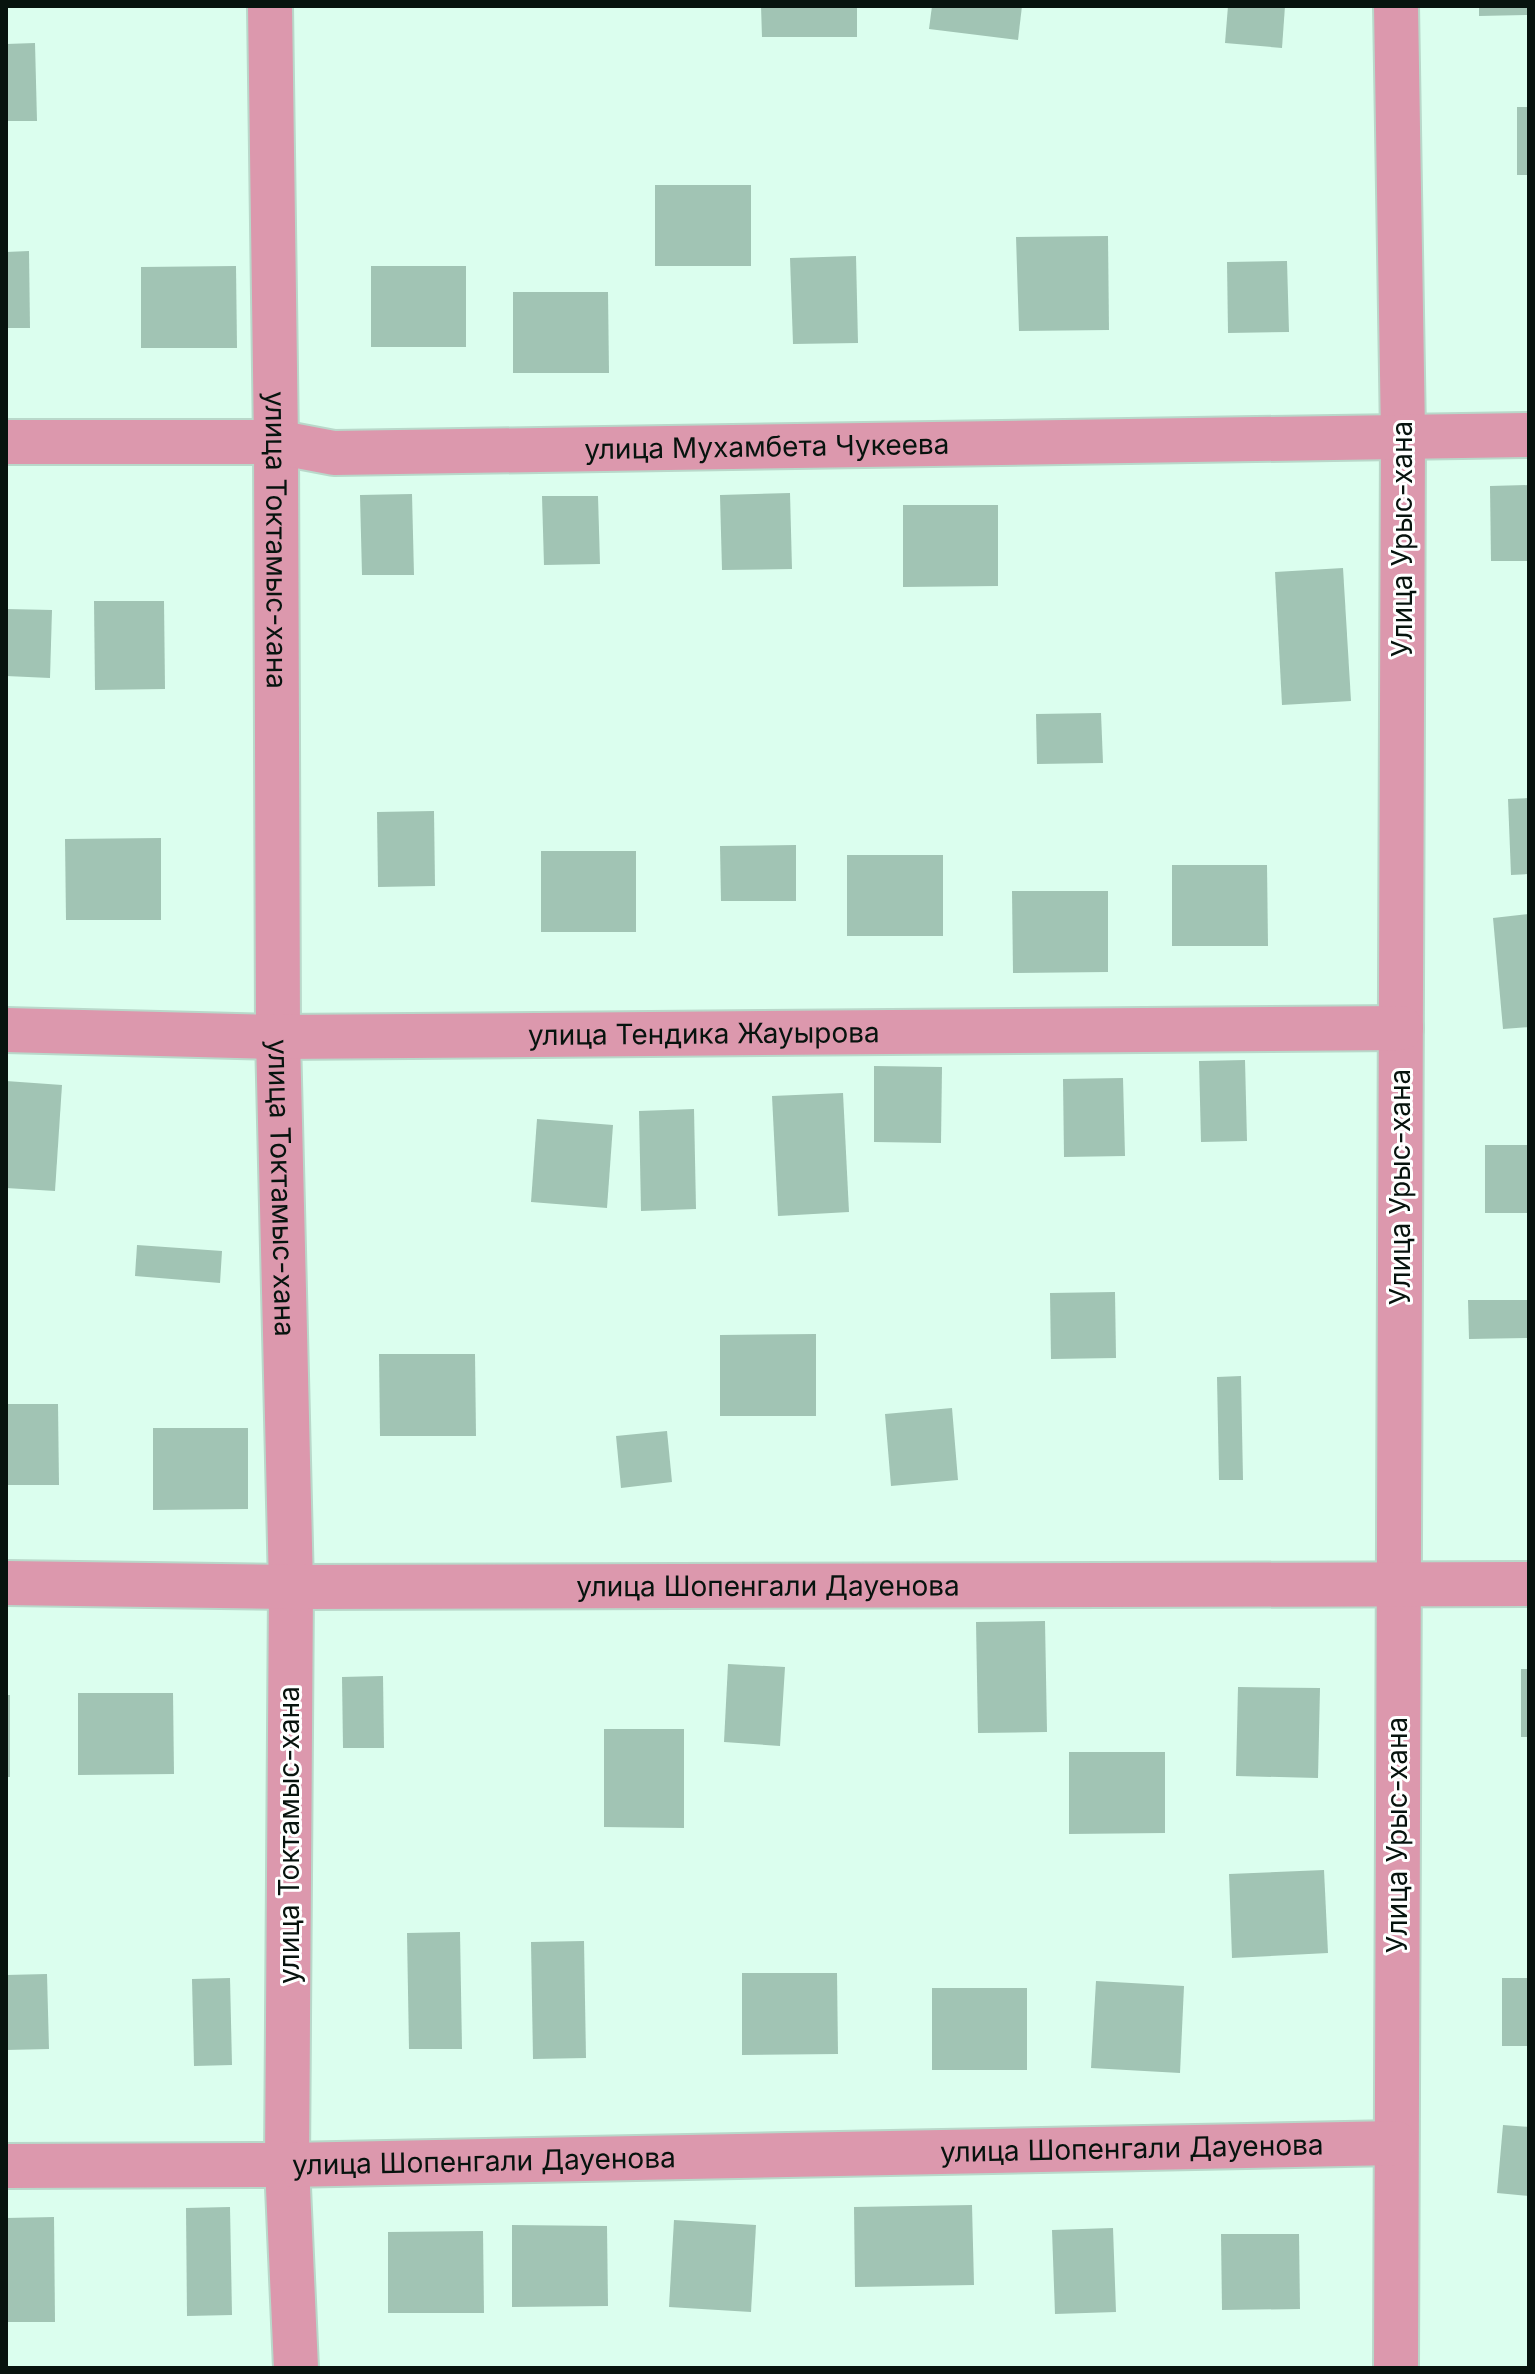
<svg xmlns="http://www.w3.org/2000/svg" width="1535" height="2374" font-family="Inter,sans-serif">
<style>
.building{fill:#a1c4b4}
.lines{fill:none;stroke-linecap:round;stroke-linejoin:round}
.minor-casing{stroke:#b9d8ca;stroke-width:48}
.minor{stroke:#dc98ad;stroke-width:44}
.labels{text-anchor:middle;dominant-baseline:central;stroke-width:6;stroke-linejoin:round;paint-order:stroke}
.street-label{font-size:28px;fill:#07130e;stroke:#fff}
</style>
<rect width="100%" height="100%" fill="#dbfeee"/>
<g class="building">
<path d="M 761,6 L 857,6 L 857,37 L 762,37 Z"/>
<path d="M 932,6 L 1022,6 L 1018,40 L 929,29 Z"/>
<path d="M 1228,6 L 1285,6 L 1282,48 L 1225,43 Z"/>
<path d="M 1479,6 L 1529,6 L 1529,15 L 1479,16 Z"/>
<path d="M 35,43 L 37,121 L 6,121 L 6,44 Z"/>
<rect x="1517" y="107" width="12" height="68"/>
<rect x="655" y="185" width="96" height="81"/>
<path d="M 1108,236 L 1109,330 L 1019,331 L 1016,237 Z"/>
<path d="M 29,251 L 30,328 L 6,328 L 6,252 Z"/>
<path d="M 856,256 L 858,343 L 793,344 L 790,258 Z"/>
<path d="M 1287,261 L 1289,332 L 1228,333 L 1227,262 Z"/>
<path d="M 236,266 L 237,348 L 141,348 L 141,267 Z"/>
<rect x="371" y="266" width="95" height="81"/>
<path d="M 513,292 L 608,292 L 609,373 L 513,373 Z"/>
<path d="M 1529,485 L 1529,561 L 1491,561 L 1490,486 Z"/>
<path d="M 790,493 L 792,569 L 722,570 L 720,495 Z"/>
<path d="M 412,494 L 414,575 L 362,575 L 360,495 Z"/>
<path d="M 542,496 L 598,496 L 600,564 L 544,565 Z"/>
<path d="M 903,505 L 998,505 L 998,586 L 903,587 Z"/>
<path d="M 1343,568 L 1351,701 L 1282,705 L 1275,572 Z"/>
<path d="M 94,601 L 164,601 L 165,689 L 95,690 Z"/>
<path d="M 6,609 L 52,610 L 50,678 L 6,676 Z"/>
<path d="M 1101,713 L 1103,763 L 1037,764 L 1036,714 Z"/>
<path d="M 1529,798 L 1529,874 L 1511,875 L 1508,799 Z"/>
<path d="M 434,811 L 435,886 L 378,887 L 377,812 Z"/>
<path d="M 161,838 L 161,920 L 66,920 L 65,839 Z"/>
<path d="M 796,845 L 796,901 L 721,901 L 720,846 Z"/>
<rect x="541" y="851" width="95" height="81"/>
<rect x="847" y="855" width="96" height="81"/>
<path d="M 1172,865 L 1267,865 L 1268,946 L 1172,946 Z"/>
<path d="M 1012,891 L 1108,891 L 1108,972 L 1013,973 Z"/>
<path d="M 1529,914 L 1529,1027 L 1503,1029 L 1493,918 Z"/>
<path d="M 1245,1060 L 1247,1141 L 1201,1142 L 1199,1061 Z"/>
<path d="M 874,1066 L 942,1067 L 941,1143 L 874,1142 Z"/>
<path d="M 1123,1078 L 1125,1156 L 1064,1157 L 1063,1079 Z"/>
<path d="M 6,1081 L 62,1085 L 55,1191 L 6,1188 Z"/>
<path d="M 843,1093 L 849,1212 L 778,1216 L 772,1096 Z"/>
<path d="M 694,1109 L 696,1209 L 641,1211 L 639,1111 Z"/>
<path d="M 537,1119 L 613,1125 L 607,1208 L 531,1202 Z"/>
<rect x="1485" y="1145" width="44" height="68"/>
<path d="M 137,1245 L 222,1251 L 220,1283 L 135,1276 Z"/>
<path d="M 1115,1292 L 1116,1358 L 1051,1359 L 1050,1293 Z"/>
<path d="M 1468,1300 L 1529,1300 L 1529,1338 L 1469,1339 Z"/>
<path d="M 816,1334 L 816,1416 L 720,1416 L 720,1335 Z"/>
<path d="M 379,1354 L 475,1354 L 476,1436 L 380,1436 Z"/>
<path d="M 1241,1376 L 1243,1480 L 1219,1480 L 1217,1377 Z"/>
<path d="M 6,1404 L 58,1404 L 59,1485 L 6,1485 Z"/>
<path d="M 952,1408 L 958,1480 L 891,1486 L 885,1414 Z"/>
<path d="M 153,1428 L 248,1428 L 248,1509 L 153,1510 Z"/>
<path d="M 667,1431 L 672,1482 L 621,1488 L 616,1436 Z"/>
<path d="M 1045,1621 L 1047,1732 L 978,1733 L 976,1622 Z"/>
<path d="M 728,1664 L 785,1667 L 780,1746 L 724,1742 Z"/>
<rect x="1521" y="1669" width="8" height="68"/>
<path d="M 383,1676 L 384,1748 L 343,1748 L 342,1677 Z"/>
<path d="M 1238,1687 L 1320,1688 L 1318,1778 L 1236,1776 Z"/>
<path d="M 78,1693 L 173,1693 L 174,1774 L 78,1775 Z"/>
<rect x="6" y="1695" width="4" height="82"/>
<path d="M 604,1729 L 684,1729 L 684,1828 L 604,1827 Z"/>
<path d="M 1069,1752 L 1165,1752 L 1165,1833 L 1069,1834 Z"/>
<path d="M 1324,1870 L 1328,1953 L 1232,1958 L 1229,1874 Z"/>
<path d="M 460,1932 L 462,2049 L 409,2049 L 407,1933 Z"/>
<path d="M 584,1941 L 586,2058 L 533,2059 L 531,1942 Z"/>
<path d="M 742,1973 L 837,1973 L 838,2054 L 742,2055 Z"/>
<path d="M 47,1974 L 49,2049 L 6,2050 L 6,1975 Z"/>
<path d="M 230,1978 L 232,2065 L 194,2066 L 192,1979 Z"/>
<rect x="1502" y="1978" width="27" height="68"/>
<path d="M 1096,1981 L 1184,1986 L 1180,2073 L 1091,2068 Z"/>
<rect x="932" y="1988" width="95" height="82"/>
<path d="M 1503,2125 L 1529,2127 L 1529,2196 L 1497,2193 Z"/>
<path d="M 972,2205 L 974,2285 L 855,2287 L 854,2207 Z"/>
<path d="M 230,2207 L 232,2315 L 187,2316 L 186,2208 Z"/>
<path d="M 54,2217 L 55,2322 L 6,2322 L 6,2218 Z"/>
<path d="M 674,2220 L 756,2225 L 751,2312 L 669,2307 Z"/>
<path d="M 512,2225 L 607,2226 L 608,2306 L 512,2307 Z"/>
<path d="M 1113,2228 L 1116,2312 L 1055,2314 L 1052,2230 Z"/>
<path d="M 483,2231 L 484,2313 L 388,2313 L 388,2232 Z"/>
<path d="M 1221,2234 L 1299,2234 L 1300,2309 L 1222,2310 Z"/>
</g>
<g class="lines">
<defs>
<g id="minor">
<path id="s1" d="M 270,6 L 276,442 L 278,1037 L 291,1587 L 287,2165 L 296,2368"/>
<path d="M 1396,6 L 1403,434 L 1396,2368"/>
<path id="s2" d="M 6,442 L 276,442 L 334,453 L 1529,435"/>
<path id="s3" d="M 6,1030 L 278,1037 L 1401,1028"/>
<path id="s4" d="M 6,1583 L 291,1587 L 1529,1584"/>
<path id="s5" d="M 6,2166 L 287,2165 L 1395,2143"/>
</g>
</defs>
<use href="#minor" class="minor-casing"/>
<use href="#minor" class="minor"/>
</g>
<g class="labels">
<g class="street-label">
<text stroke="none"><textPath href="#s2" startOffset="762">улица Мухамбета Чукеева</textPath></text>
<text stroke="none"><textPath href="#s1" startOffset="534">улица Токтамыс-хана</textPath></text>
<text transform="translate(1402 539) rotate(-90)">Улица Урыс-хана</text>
<text stroke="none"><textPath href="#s3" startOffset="698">улица Тендика Жауырова</textPath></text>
<text stroke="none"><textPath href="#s1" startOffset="1182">улица Токтамыс-хана</textPath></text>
<text transform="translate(1400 1187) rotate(-90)">Улица Урыс-хана</text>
<text stroke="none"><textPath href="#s4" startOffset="762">улица Шопенгали Дауенова</textPath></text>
<text transform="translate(289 1835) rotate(-90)">улица Токтамыс-хана</text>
<text transform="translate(1397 1835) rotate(-90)">Улица Урыс-хана</text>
<text stroke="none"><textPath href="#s5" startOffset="1126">улица Шопенгали Дауенова</textPath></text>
<text stroke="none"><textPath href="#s5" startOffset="478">улица Шопенгали Дауенова</textPath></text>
</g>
</g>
<rect width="1535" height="2374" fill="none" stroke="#07130e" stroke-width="16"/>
</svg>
